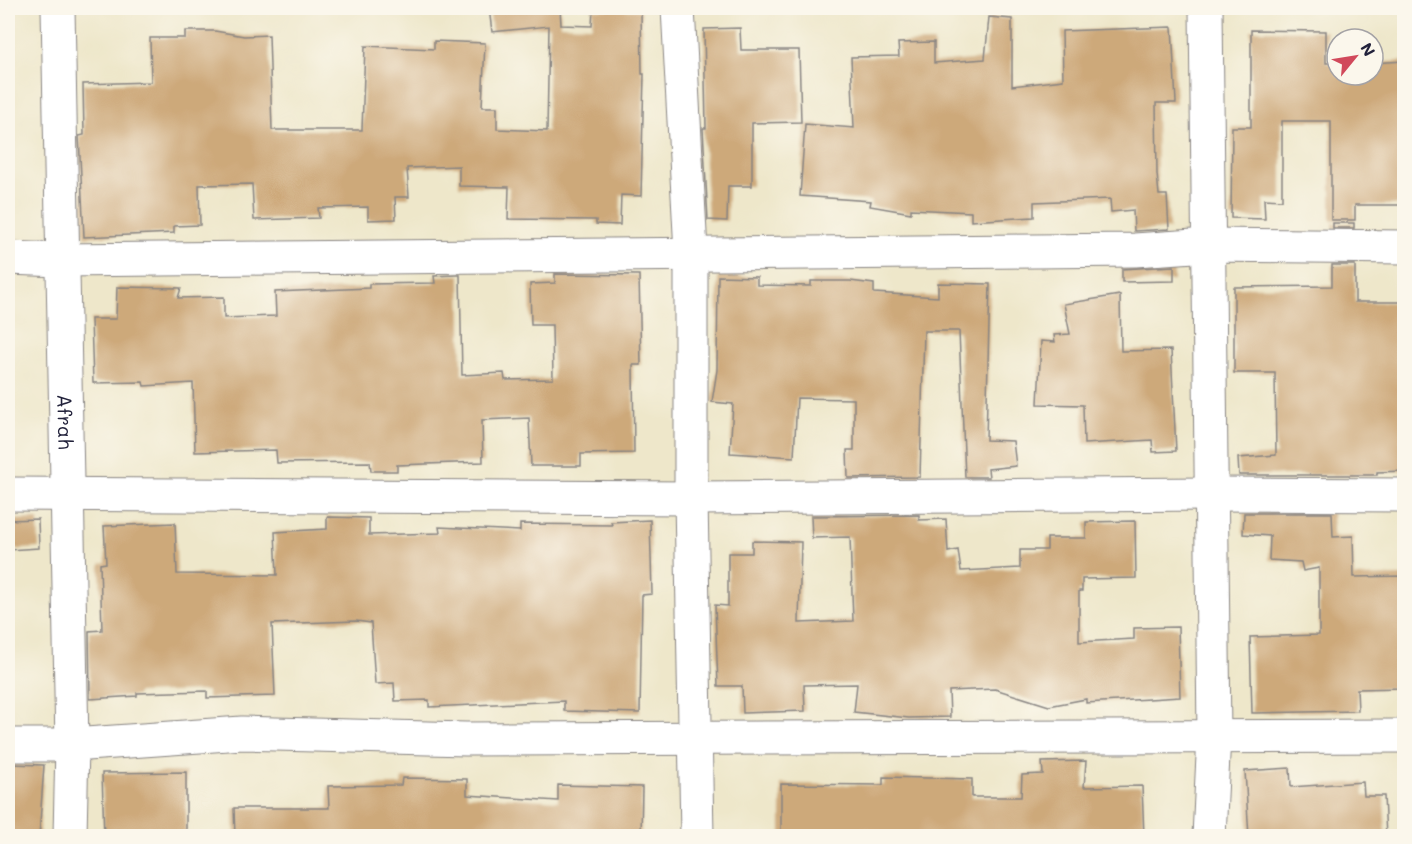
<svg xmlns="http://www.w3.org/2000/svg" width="1412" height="844" font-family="Mali,sans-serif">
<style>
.building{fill:#cda97a}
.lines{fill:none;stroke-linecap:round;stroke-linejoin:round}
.street-casing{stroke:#888482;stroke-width:35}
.street{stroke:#fff;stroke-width:33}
.labels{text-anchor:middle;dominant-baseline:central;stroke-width:5;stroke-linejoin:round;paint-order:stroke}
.street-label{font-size:20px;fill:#22223b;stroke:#fbf7ec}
</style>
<rect width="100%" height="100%" fill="#fbf7ec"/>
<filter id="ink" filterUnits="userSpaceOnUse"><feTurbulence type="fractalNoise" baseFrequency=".0167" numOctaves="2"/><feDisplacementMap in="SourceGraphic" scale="12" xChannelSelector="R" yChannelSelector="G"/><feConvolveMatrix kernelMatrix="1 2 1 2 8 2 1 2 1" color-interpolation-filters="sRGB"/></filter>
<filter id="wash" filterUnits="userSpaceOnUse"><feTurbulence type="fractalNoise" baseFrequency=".008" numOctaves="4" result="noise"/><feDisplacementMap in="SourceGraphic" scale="24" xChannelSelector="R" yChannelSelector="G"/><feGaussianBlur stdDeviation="1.35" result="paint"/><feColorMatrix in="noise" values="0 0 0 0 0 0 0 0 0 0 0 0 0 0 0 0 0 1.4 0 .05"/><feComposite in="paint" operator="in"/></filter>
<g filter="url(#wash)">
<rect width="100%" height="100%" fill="#eee7ca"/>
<g id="blocks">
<g class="building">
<path d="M 489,8 L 560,8 L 561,25 L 592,26 L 593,9 L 641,10 L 642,74 L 644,74 L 641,196 L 621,195 L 620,225 L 596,224 L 596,220 L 508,219 L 509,187 L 459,186 L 459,166 L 407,168 L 409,197 L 395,197 L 396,219 L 368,220 L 368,207 L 318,208 L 319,218 L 254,220 L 252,184 L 199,185 L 200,225 L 174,226 L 174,233 L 84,237 L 79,136 L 84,135 L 83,84 L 151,82 L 150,38 L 185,38 L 185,31 L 215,31 L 244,36 L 269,35 L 272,130 L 362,130 L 365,46 L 434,49 L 434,41 L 485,43 L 482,107 L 497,107 L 497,129 L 547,131 L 549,26 L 492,32 Z"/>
<path d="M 989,17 L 1012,19 L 1012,86 L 1063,80 L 1062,31 L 1172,27 L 1176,103 L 1156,103 L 1157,174 L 1159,195 L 1167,195 L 1169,229 L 1134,231 L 1133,210 L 1111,212 L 1110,199 L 1034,202 L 1034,217 L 971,221 L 971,212 L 911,209 L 911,213 L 870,206 L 871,201 L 800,196 L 805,124 L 854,128 L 851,57 L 899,56 L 898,43 L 934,42 L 934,63 L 985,59 Z"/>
<path d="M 740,28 L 741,50 L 799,50 L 801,122 L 752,123 L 752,186 L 728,186 L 727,221 L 708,220 L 703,128 L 706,128 L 704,29 Z"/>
<path d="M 1251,30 L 1326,31 L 1326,63 L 1337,63 L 1337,75 L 1373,75 L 1373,63 L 1404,61 L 1404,205 L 1355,205 L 1355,220 L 1331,220 L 1331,121 L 1282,121 L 1282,200 L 1264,199 L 1265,219 L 1231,218 L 1232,127 L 1251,127 Z"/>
<rect x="1333" y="223" width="21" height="5"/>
<path d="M 1332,265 L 1355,265 L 1355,302 L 1404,302 L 1404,471 L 1377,472 L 1377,475 L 1239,475 L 1238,458 L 1276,455 L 1275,373 L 1234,373 L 1234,287 L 1332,286 Z"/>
<path d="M 1174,266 L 1174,281 L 1122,282 L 1122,269 Z"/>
<path d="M 555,274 L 639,275 L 641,365 L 633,365 L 634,453 L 581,454 L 581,466 L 531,466 L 529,418 L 482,420 L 483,462 L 397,465 L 397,471 L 371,471 L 370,462 L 277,463 L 276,450 L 195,452 L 193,383 L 144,386 L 143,382 L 93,383 L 91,319 L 116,319 L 117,287 L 181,288 L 178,298 L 224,297 L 224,318 L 276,316 L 275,292 L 369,288 L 369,284 L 435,283 L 434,276 L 456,275 L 460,275 L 462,375 L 504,373 L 505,380 L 553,379 L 552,325 L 531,325 L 530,284 L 555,283 Z"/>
<path d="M 718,276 L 757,277 L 757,285 L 811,286 L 811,281 L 850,281 L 874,284 L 874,293 L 938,297 L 938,283 L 990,284 L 986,440 L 1013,441 L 1016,466 L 988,469 L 989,477 L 965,477 L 959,331 L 924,331 L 920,477 L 848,478 L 847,450 L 854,450 L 854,399 L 797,398 L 794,457 L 730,453 L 733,404 L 712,402 L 717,370 Z"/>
<path d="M 1120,295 L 1121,351 L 1171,350 L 1176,451 L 1153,452 L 1152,440 L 1084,444 L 1083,405 L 1038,404 L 1041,341 L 1055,342 L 1054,335 L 1070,334 L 1064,304 Z"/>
<path d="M 1244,513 L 1332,513 L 1333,537 L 1353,536 L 1354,577 L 1404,576 L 1404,688 L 1357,689 L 1358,711 L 1252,713 L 1250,637 L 1319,635 L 1319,568 L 1303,571 L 1301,562 L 1269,560 L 1270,536 L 1243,534 Z"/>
<path d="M 919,515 L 919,520 L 946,519 L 948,552 L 958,550 L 961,571 L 1020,568 L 1020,550 L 1047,550 L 1047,538 L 1086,538 L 1086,522 L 1135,521 L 1136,578 L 1082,579 L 1082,591 L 1079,591 L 1079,642 L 1134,639 L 1134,628 L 1178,627 L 1180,697 L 1086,703 L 1086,699 L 1049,706 L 995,689 L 949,691 L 950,717 L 909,718 L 854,712 L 857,684 L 804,685 L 805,711 L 743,713 L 742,686 L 718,686 L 715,605 L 728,606 L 728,553 L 752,553 L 752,541 L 801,542 L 799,623 L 853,621 L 850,537 L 812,538 L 811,516 Z"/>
<path d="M 327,517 L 369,518 L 369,535 L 440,533 L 439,527 L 520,531 L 520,524 L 612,525 L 611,522 L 650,520 L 652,594 L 642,595 L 640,713 L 564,711 L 564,701 L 429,707 L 429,700 L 395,701 L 394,683 L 375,684 L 371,623 L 356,621 L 272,624 L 275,696 L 207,698 L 207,691 L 137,693 L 137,696 L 90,699 L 89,631 L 102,630 L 100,564 L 106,563 L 104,526 L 175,523 L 177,574 L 277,575 L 275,532 L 327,529 Z"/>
<path d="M 38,519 L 39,548 L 8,550 L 8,520 Z"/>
<path d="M 1086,761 L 1084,787 L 1142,786 L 1144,837 L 781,837 L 781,784 L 883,785 L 883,777 L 972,779 L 972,797 L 1021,797 L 1022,775 L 1043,774 L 1042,762 Z"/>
<path d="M 8,764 L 44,765 L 39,837 L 8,837 Z"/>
<path d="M 1290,768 L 1291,787 L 1363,782 L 1364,796 L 1384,796 L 1386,837 L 1249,837 L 1245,771 Z"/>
<path d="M 186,772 L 186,837 L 104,837 L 102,773 Z"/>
<path d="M 402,778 L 467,779 L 467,795 L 558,801 L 558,785 L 642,787 L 641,837 L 235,837 L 234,808 L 329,808 L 328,786 L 401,785 Z"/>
</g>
</g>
</g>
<g filter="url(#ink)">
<use href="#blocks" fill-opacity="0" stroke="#888482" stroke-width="1.5"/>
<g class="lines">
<defs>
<g id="street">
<path id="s1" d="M 58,8 L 72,745 L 70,836"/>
<path d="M 678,8 L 691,252 L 691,498 L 697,836"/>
<path d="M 1206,8 L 1214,736 L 1209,836"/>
<path d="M 8,258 L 61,260 L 1135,250 L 1209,245 L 1404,247"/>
<path d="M 8,494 L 691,498 L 1209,494 L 1404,495"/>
<path d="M 8,745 L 72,745 L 242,733 L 466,739 L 1404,736"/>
</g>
</defs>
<use href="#street" class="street-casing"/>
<use href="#street" class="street"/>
</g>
</g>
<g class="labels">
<g class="street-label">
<text stroke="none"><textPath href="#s1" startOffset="414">Afrah</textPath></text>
</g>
</g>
<rect width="1412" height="844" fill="none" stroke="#fbf7ec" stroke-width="30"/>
<g transform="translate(1355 57) rotate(60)"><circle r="28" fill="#fbf7ec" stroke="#a4a2a5" stroke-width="1.5"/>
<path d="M0-4.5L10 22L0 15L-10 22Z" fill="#d1495b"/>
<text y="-9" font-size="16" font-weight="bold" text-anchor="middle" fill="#22223b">N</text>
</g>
</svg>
